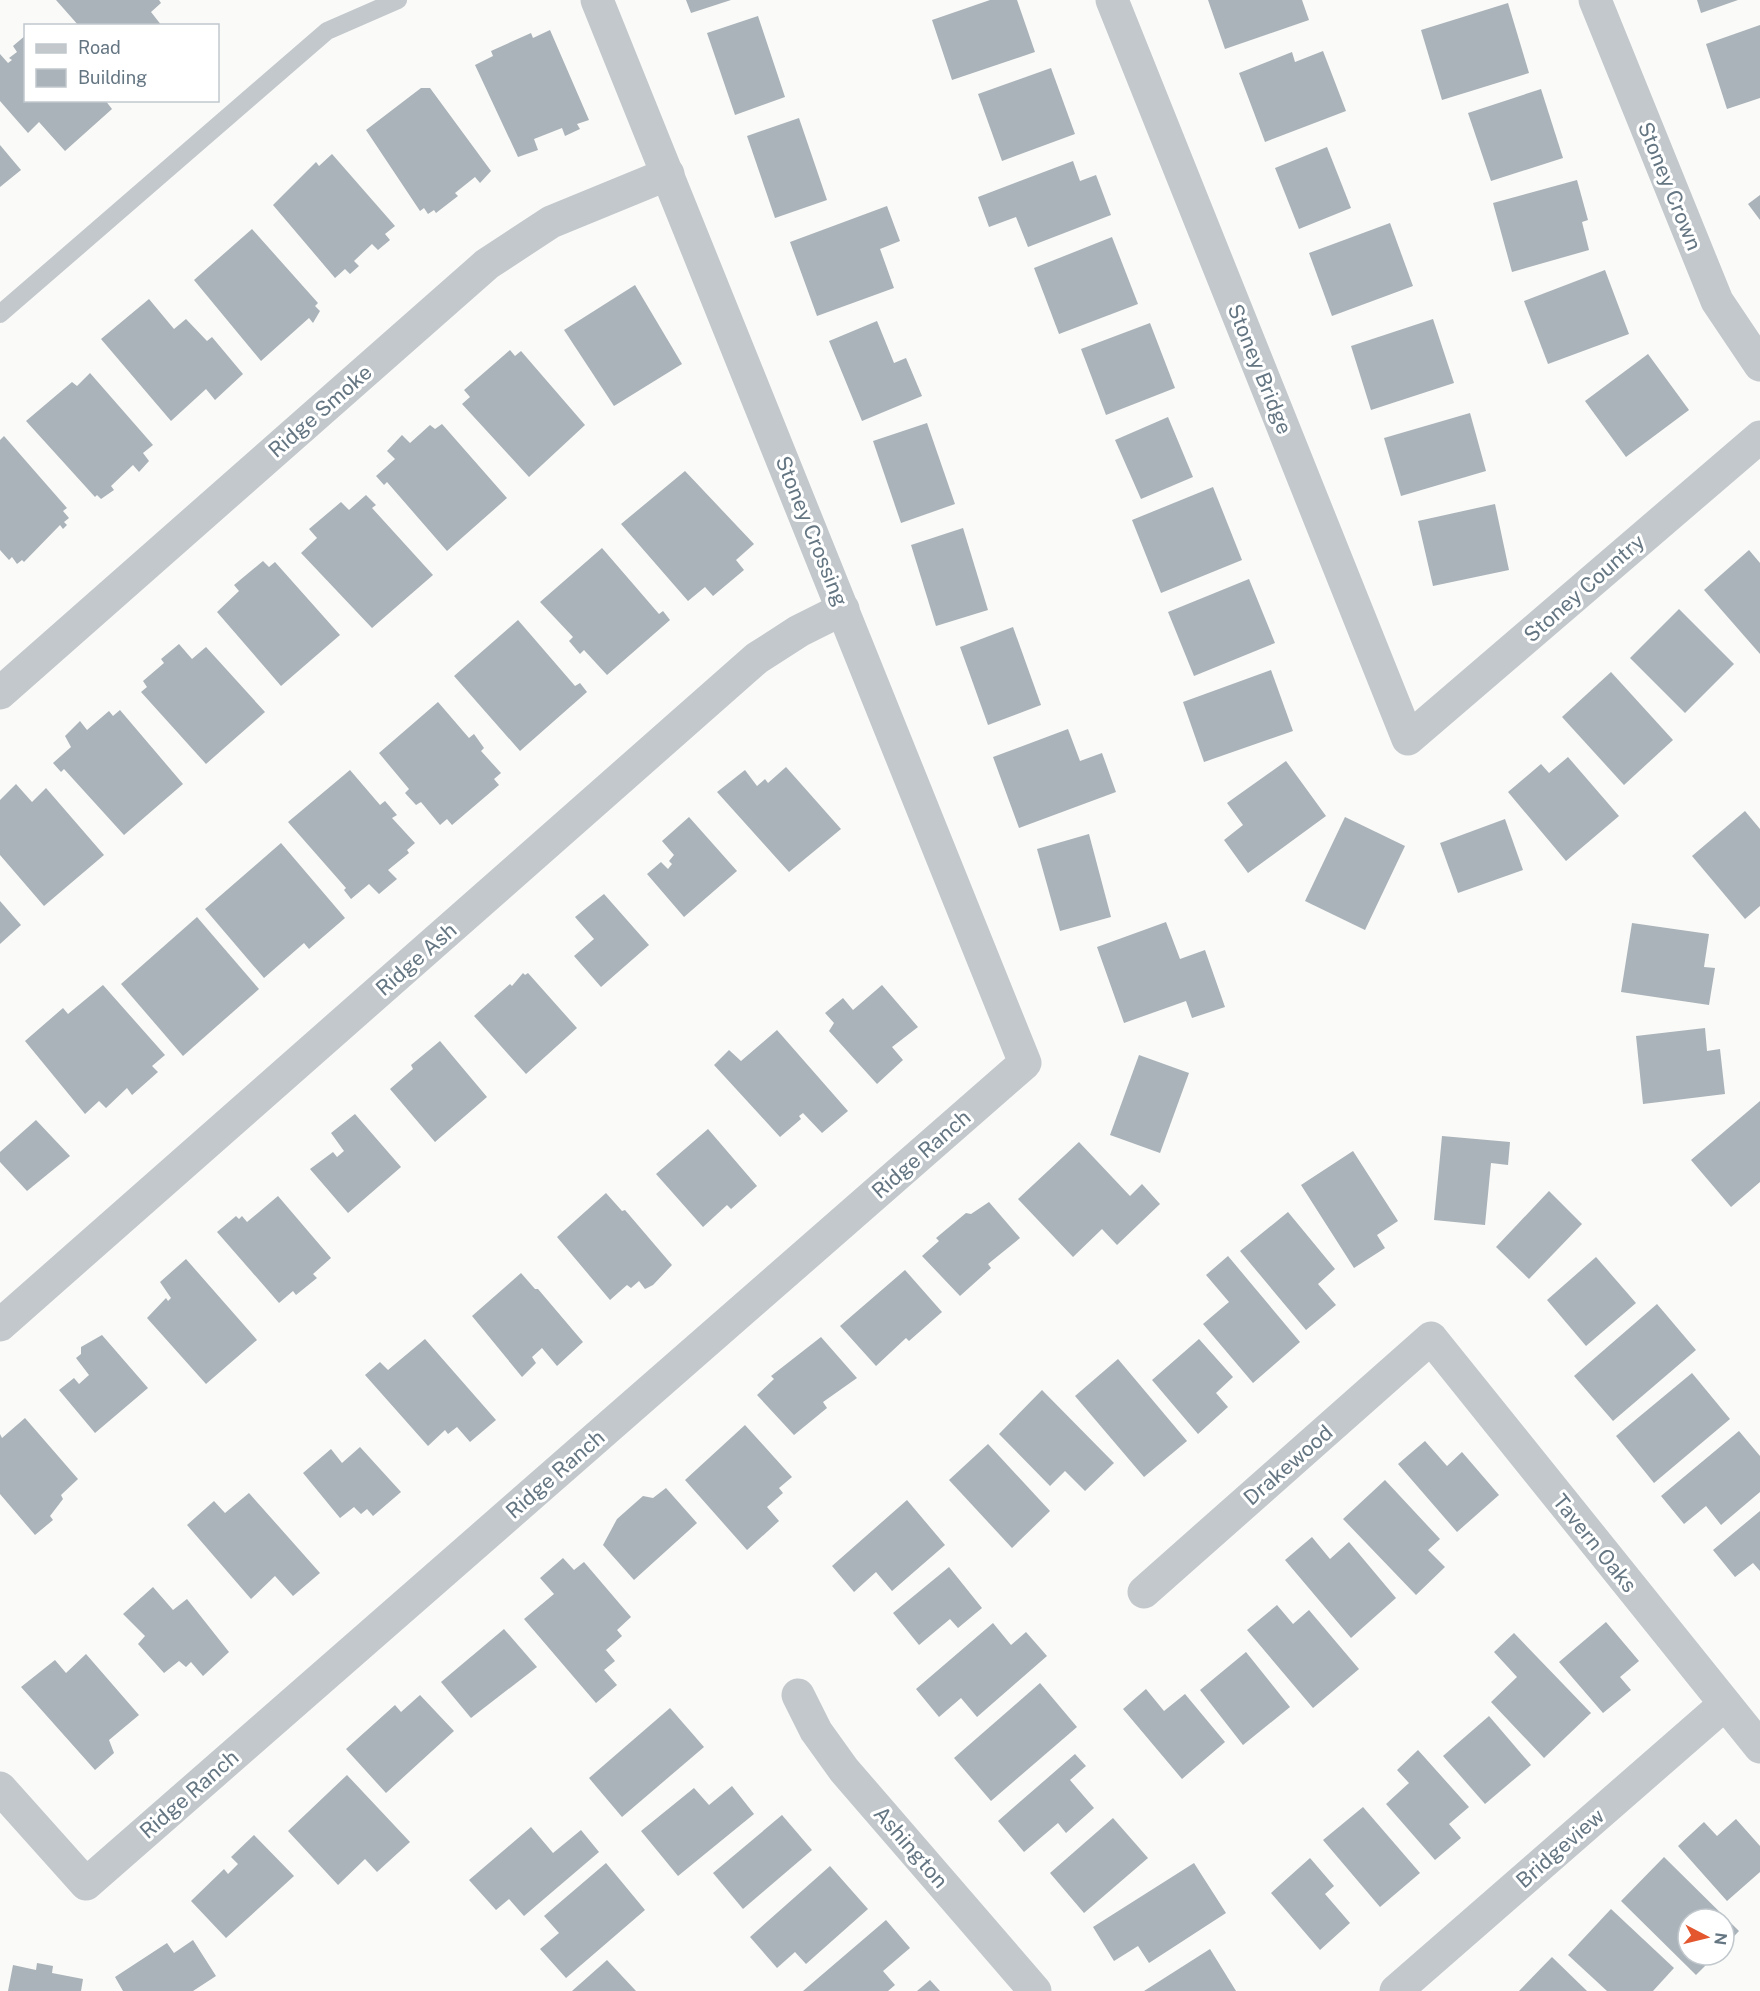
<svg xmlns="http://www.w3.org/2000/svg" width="1760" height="1991" font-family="'Public Sans',sans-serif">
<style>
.building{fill:#aab3b9}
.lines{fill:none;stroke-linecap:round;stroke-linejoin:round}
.service{stroke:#c3c8cc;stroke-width:18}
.minor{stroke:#c3c8cc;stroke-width:33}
.labels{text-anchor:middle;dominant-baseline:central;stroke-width:6;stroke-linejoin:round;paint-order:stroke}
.street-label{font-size:21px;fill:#657683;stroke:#fff}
</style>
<rect width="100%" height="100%" fill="#fafaf8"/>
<g class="building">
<path d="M 56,0 L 159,0 L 161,3 L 151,12 L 162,26 L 79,26 Z"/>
<path d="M 686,0 L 731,0 L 691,13 Z"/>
<path d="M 990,0 L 1017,0 L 1035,52 L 952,80 L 932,20 Z"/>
<path d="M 1208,0 L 1302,0 L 1309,20 L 1225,49 Z"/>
<path d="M 1697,0 L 1738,0 L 1701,13 Z"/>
<path d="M 1508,3 L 1529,73 L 1442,100 L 1421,30 Z"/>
<path d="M 758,16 L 785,97 L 735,115 L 707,33 Z"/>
<path d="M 1760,25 L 1760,98 L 1727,109 L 1706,44 Z"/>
<path d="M 550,30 L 589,120 L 577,124 L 580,129 L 565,136 L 562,128 L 534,139 L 538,150 L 518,157 L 475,65 L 493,56 L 491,51 L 531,33 L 533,38 Z"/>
<path d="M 26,35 L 26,100 L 105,100 L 112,109 L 65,151 L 39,122 L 28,133 L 0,101 L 0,54 L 8,63 L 12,60 L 9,58 L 17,52 L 13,46 Z"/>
<path d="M 1323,51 L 1346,111 L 1265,142 L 1239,73 L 1292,52 L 1295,62 Z"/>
<path d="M 1051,68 L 1075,134 L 1002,161 L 978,94 Z"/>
<path d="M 421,88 L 430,88 L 491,171 L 480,183 L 475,177 L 455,193 L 458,196 L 436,213 L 434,210 L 428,214 L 424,208 L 420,211 L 366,130 Z"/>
<path d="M 1541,89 L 1563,158 L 1491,181 L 1468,113 Z"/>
<path d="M 799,118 L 827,200 L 775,218 L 747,136 Z"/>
<path d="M 0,145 L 21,170 L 0,187 Z"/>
<path d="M 1327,147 L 1351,208 L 1299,229 L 1275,168 Z"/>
<path d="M 332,154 L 395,226 L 385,234 L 390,240 L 378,250 L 372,244 L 354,261 L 359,266 L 350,274 L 345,269 L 335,278 L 273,205 L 316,162 L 319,166 Z"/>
<path d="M 1073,161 L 1080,181 L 1096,175 L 1111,215 L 1028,247 L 1016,217 L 989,227 L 978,197 Z"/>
<path d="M 1577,180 L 1588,220 L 1582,222 L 1589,250 L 1512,272 L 1493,203 Z"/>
<path d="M 1760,195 L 1760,220 L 1748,204 Z"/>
<path d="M 887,206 L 900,241 L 880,249 L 894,288 L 817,316 L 790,242 Z"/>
<path d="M 1390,223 L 1413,286 L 1332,316 L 1309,253 Z"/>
<path d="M 252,229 L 318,303 L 315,306 L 320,311 L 313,323 L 309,318 L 261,361 L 194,280 Z"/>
<path d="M 1112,237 L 1138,304 L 1059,334 L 1034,268 Z"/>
<path d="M 1605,270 L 1629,334 L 1548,364 L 1524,301 Z"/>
<path d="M 635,285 L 682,364 L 614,406 L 564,330 Z"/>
<path d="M 149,299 L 174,329 L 186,319 L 207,341 L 212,337 L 243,374 L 215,400 L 206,389 L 171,421 L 101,339 Z"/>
<path d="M 1433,319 L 1454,383 L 1371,410 L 1351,346 Z"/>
<path d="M 877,321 L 894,363 L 906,358 L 922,396 L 862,421 L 829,341 Z"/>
<path d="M 1150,323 L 1175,388 L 1106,415 L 1081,349 Z"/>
<path d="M 510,350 L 515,356 L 521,351 L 585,425 L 529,477 L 462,404 L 470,397 L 464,390 Z"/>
<path d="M 1648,354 L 1689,410 L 1626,457 L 1585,401 Z"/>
<path d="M 90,373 L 153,445 L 143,453 L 149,461 L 139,472 L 133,465 L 111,486 L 114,490 L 101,499 L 97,495 L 95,497 L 26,421 L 72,382 L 77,386 Z"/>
<path d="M 1470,413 L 1486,471 L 1401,496 L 1384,438 Z"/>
<path d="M 1168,417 L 1193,477 L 1141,499 L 1115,440 Z"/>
<path d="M 927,423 L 955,504 L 901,523 L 873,441 Z"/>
<path d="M 442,424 L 507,498 L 447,551 L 387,482 L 384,485 L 376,476 L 395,459 L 387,451 L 402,435 L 410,443 L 430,425 L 435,429 Z"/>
<path d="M 4,436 L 67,508 L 63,511 L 69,518 L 64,522 L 67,525 L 63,529 L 60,525 L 24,562 L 22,560 L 17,564 L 12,557 L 9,560 L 0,550 L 0,440 Z"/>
<path d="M 685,471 L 754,544 L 736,560 L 744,570 L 713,596 L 705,587 L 688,601 L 621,524 Z"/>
<path d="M 1213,487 L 1242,560 L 1161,593 L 1132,520 Z"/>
<path d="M 366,495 L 376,505 L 372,508 L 433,575 L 372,628 L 301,553 L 317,538 L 309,529 L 341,502 L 349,510 Z"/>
<path d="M 1495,504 L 1509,570 L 1433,586 L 1418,521 Z"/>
<path d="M 963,528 L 988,610 L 936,626 L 911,545 Z"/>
<path d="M 602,548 L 659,614 L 663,611 L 670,620 L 607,675 L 584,650 L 580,654 L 569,641 L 573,637 L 540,602 Z"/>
<path d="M 1749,550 L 1760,563 L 1760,654 L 1704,590 Z"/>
<path d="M 263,561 L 269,567 L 275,562 L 340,635 L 281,686 L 217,612 L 239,591 L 234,585 Z"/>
<path d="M 1249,579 L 1275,643 L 1194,676 L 1168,612 Z"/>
<path d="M 1679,609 L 1734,664 L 1685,713 L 1630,658 Z"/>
<path d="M 518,620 L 575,686 L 580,683 L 587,692 L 520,751 L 454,676 Z"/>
<path d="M 1013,627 L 1041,705 L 988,725 L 960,647 Z"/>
<path d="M 179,644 L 192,659 L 206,647 L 265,712 L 206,764 L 141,692 L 147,687 L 143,681 L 164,663 L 161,659 Z"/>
<path d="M 1271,670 L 1293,731 L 1204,762 L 1183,702 Z"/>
<path d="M 1611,672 L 1673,740 L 1624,785 L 1562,717 Z"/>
<path d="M 438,702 L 469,738 L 474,734 L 484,748 L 481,751 L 501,773 L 494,779 L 499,785 L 452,825 L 447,819 L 440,825 L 421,802 L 416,805 L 405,793 L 409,789 L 379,753 Z"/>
<path d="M 120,710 L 183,784 L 124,835 L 64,769 L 61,772 L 53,763 L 71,747 L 65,736 L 80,721 L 87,730 L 109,711 L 113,716 Z"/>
<path d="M 1068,729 L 1080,761 L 1102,753 L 1116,792 L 1019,828 L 993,757 Z"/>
<path d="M 1568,757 L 1619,816 L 1566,861 L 1508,792 L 1541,764 L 1549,773 Z"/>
<path d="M 1286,761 L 1326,816 L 1248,873 L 1224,840 L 1243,825 L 1227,803 Z"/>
<path d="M 786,767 L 841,829 L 789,872 L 717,792 L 745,770 L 757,786 L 765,779 L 768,783 Z"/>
<path d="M 350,770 L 380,805 L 385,801 L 397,815 L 392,818 L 415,843 L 407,850 L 409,853 L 388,870 L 397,879 L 379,894 L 369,884 L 351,899 L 344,890 L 346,888 L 288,822 Z"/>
<path d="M 16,784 L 32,802 L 46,788 L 104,855 L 44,906 L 0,855 L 0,800 Z"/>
<path d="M 1745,811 L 1760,829 L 1760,906 L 1745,919 L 1692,856 Z"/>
<path d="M 689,817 L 737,871 L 684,917 L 647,874 L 661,862 L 668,869 L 672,864 L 669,861 L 674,855 L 662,841 Z"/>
<path d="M 1345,817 L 1405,846 L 1365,930 L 1305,901 Z"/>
<path d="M 1505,819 L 1523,870 L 1458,893 L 1440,843 Z"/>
<path d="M 1089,834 L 1111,917 L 1060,931 L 1037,849 Z"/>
<path d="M 281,843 L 345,918 L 309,949 L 304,943 L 264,978 L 205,909 Z"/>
<path d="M 604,894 L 649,945 L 601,987 L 574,956 L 594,939 L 575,917 Z"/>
<path d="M 0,901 L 21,925 L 0,944 Z"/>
<path d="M 197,917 L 259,989 L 183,1056 L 121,984 Z"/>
<path d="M 1166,922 L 1180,959 L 1205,950 L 1225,1007 L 1192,1018 L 1186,1001 L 1124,1023 L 1097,947 Z"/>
<path d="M 1632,923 L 1709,934 L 1704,967 L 1715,968 L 1709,1005 L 1621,992 Z"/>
<path d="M 523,973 L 525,975 L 528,973 L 577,1028 L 526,1074 L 474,1016 L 510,984 L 512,986 Z"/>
<path d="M 103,985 L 165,1055 L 152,1066 L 158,1072 L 132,1095 L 127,1088 L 106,1108 L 99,1101 L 85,1114 L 25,1041 L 63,1008 L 68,1014 Z"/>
<path d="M 882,985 L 918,1027 L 892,1047 L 903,1060 L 877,1084 L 829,1031 L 834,1023 L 825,1013 L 843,998 L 853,1010 Z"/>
<path d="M 1705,1028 L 1707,1051 L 1720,1049 L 1725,1094 L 1643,1104 L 1636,1036 Z"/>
<path d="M 777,1030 L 848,1111 L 822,1133 L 803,1113 L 799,1116 L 801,1119 L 780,1137 L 714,1065 L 729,1050 L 741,1061 Z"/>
<path d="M 440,1041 L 487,1097 L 435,1142 L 390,1089 L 413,1069 L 411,1065 Z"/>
<path d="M 1139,1055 L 1189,1073 L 1160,1153 L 1110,1135 Z"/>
<path d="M 1760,1101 L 1760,1182 L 1731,1207 L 1691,1160 Z"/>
<path d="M 355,1114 L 401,1167 L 348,1213 L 310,1169 L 333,1152 L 337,1157 L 344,1151 L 331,1133 Z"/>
<path d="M 36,1120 L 70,1156 L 27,1191 L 0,1162 L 0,1152 Z"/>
<path d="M 708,1129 L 757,1186 L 731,1209 L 727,1205 L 703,1227 L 656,1174 Z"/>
<path d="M 1442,1136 L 1510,1142 L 1508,1165 L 1491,1163 L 1485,1225 L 1434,1220 Z"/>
<path d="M 1079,1142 L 1130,1196 L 1142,1184 L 1160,1204 L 1117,1245 L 1102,1229 L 1073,1257 L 1018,1199 Z"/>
<path d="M 1353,1151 L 1398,1221 L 1377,1235 L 1385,1248 L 1354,1268 L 1301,1185 Z"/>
<path d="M 1549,1191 L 1582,1224 L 1529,1279 L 1496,1247 Z"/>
<path d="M 606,1193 L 622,1211 L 625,1210 L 672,1265 L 653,1285 L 645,1289 L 639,1281 L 631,1288 L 627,1285 L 610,1300 L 557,1237 Z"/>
<path d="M 278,1196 L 331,1258 L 313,1274 L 317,1278 L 296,1295 L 293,1291 L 279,1303 L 217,1232 L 236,1216 L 239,1219 L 242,1216 L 247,1222 Z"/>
<path d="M 989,1202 L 1020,1238 L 988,1264 L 991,1268 L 960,1296 L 922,1256 L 939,1241 L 936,1238 L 966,1213 L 971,1214 Z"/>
<path d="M 1288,1212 L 1335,1269 L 1318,1284 L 1336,1305 L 1306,1330 L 1240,1251 Z"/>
<path d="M 1228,1256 L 1300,1342 L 1253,1383 L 1203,1324 L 1229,1302 L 1206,1275 Z"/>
<path d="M 1596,1257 L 1636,1303 L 1586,1346 L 1547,1300 Z"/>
<path d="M 186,1259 L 257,1340 L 206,1384 L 147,1318 L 166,1298 L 168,1301 L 171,1298 L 160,1282 Z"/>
<path d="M 905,1270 L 942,1312 L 909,1341 L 906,1338 L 876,1366 L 840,1326 Z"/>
<path d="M 521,1273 L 535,1289 L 538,1289 L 583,1342 L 557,1366 L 542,1348 L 532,1357 L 536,1363 L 522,1377 L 472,1316 Z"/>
<path d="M 1657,1304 L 1696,1350 L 1613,1421 L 1574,1376 Z"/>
<path d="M 102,1335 L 148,1388 L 95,1433 L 59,1390 L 74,1378 L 79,1384 L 89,1375 L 76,1358 L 81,1354 L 81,1347 Z"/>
<path d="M 821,1337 L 857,1378 L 823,1402 L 827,1408 L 794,1435 L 757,1395 L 774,1379 L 771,1376 Z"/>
<path d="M 425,1339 L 496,1420 L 470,1442 L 457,1427 L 448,1434 L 445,1430 L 428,1446 L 365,1375 L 380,1362 L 388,1370 Z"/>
<path d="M 1199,1339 L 1233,1377 L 1216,1393 L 1228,1407 L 1198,1434 L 1152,1380 Z"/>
<path d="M 1118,1359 L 1187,1441 L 1144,1477 L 1075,1396 Z"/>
<path d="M 1692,1373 L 1730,1419 L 1654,1483 L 1616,1436 Z"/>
<path d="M 1042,1390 L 1114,1463 L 1085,1491 L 1065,1471 L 1050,1486 L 999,1434 Z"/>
<path d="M 25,1418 L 78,1479 L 61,1495 L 63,1499 L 50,1516 L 53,1520 L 35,1535 L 0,1494 L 0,1434 L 2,1438 Z"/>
<path d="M 745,1425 L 792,1477 L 779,1488 L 783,1493 L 767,1507 L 779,1521 L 747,1550 L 685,1480 Z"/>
<path d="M 1739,1431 L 1760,1456 L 1760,1492 L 1721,1525 L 1706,1506 L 1684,1524 L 1661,1496 Z"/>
<path d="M 1425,1441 L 1447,1466 L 1462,1452 L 1499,1495 L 1457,1532 L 1398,1464 Z"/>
<path d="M 988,1444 L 1050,1511 L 1012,1548 L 949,1480 Z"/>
<path d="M 360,1447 L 401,1492 L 373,1516 L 367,1509 L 361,1514 L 354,1507 L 340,1518 L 303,1473 L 331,1449 L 342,1463 Z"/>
<path d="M 1385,1480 L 1440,1539 L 1428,1550 L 1445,1567 L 1416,1595 L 1343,1519 Z"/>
<path d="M 666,1488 L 697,1523 L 634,1580 L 603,1545 L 617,1519 L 643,1496 L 653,1498 Z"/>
<path d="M 249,1493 L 320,1573 L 293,1596 L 275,1576 L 251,1599 L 187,1525 L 214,1501 L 225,1513 Z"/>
<path d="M 907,1500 L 945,1545 L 892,1591 L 876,1572 L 854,1592 L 832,1566 Z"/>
<path d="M 1760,1511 L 1760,1571 L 1753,1563 L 1735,1577 L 1713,1550 Z"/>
<path d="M 1312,1537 L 1330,1559 L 1349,1542 L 1396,1598 L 1351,1638 L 1285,1560 Z"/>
<path d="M 563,1558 L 574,1570 L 584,1562 L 631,1617 L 617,1630 L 622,1636 L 606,1650 L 615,1661 L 604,1670 L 617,1685 L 596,1703 L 524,1619 L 554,1594 L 540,1578 Z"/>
<path d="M 949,1567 L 982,1608 L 958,1628 L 950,1619 L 919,1645 L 893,1613 Z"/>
<path d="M 153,1587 L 173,1610 L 187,1599 L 229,1652 L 203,1676 L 191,1662 L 186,1667 L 179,1661 L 164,1673 L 138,1644 L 145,1636 L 123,1614 Z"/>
<path d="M 1277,1605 L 1293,1624 L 1309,1610 L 1359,1669 L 1313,1708 L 1247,1630 Z"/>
<path d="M 1606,1622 L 1639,1661 L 1620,1677 L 1631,1690 L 1603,1713 L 1559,1662 Z"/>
<path d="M 993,1623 L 1011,1645 L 1026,1632 L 1047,1656 L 977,1717 L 961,1698 L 939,1717 L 916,1689 Z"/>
<path d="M 504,1629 L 537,1667 L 471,1718 L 441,1682 Z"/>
<path d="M 1514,1633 L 1591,1713 L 1544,1758 L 1491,1702 L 1517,1677 L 1494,1652 Z"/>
<path d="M 1246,1652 L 1290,1707 L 1243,1745 L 1200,1690 Z"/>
<path d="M 86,1654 L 139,1715 L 109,1740 L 114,1753 L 95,1770 L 21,1687 L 55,1660 L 66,1673 Z"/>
<path d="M 1040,1683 L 1077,1727 L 991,1801 L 954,1758 Z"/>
<path d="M 1146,1689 L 1164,1711 L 1185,1694 L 1225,1742 L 1182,1779 L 1123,1709 Z"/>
<path d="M 420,1695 L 454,1731 L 386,1793 L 346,1749 L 395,1705 L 401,1712 Z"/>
<path d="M 670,1708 L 704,1747 L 622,1817 L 589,1778 Z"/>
<path d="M 1489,1716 L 1531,1765 L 1485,1804 L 1443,1756 Z"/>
<path d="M 1418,1750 L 1469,1807 L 1449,1824 L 1461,1838 L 1435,1860 L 1386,1804 L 1409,1783 L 1397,1770 Z"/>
<path d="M 1075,1754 L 1086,1766 L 1070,1780 L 1094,1808 L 1066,1833 L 1058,1823 L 1024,1852 L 998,1821 Z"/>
<path d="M 347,1775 L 410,1842 L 377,1872 L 365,1859 L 338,1885 L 288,1831 Z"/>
<path d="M 732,1786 L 754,1814 L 678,1876 L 641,1831 L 694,1788 L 709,1805 Z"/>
<path d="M 1363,1807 L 1420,1873 L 1380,1907 L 1323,1840 Z"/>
<path d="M 782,1815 L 812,1850 L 743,1909 L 713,1873 Z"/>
<path d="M 1113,1818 L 1148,1858 L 1084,1913 L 1050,1873 Z"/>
<path d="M 1736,1819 L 1760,1846 L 1760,1872 L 1727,1901 L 1678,1846 L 1704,1822 L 1717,1836 Z"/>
<path d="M 531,1827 L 553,1853 L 581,1830 L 599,1852 L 524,1916 L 509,1899 L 496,1910 L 469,1880 Z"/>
<path d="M 254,1835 L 294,1876 L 226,1938 L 191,1901 L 224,1869 L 228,1874 L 238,1864 L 231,1857 Z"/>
<path d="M 1664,1857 L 1739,1931 L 1724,1947 L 1724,1919 L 1688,1919 L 1688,1955 L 1716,1955 L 1696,1975 L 1621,1901 Z"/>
<path d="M 1310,1858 L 1334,1886 L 1325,1894 L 1350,1923 L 1320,1950 L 1271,1893 Z"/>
<path d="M 606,1863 L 645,1910 L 566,1978 L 540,1949 L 559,1933 L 544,1916 Z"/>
<path d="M 1194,1863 L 1226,1913 L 1149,1963 L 1138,1946 L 1114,1961 L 1093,1927 Z"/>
<path d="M 830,1866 L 868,1909 L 806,1964 L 795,1952 L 777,1968 L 750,1937 Z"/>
<path d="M 1611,1909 L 1674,1968 L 1653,1991 L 1607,1991 L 1568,1955 Z"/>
<path d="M 886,1920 L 910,1948 L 883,1971 L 895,1985 L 888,1991 L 803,1991 Z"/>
<path d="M 193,1940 L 216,1976 L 193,1991 L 123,1991 L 115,1977 L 167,1943 L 174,1953 Z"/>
<path d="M 1210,1949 L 1236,1991 L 1144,1991 Z"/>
<path d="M 1552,1957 L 1587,1991 L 1519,1991 Z"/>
<path d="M 607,1960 L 636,1991 L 572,1991 Z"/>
<path d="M 37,1963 L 53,1966 L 52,1973 L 83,1979 L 81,1991 L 8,1991 L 13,1965 L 36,1970 Z"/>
<path d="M 930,1980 L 940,1991 L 917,1991 Z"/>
</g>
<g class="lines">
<path class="service" d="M 0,314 L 327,31 L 398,0"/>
<g class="minor">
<path d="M 1112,0 L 1408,739 L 1760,437"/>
<path d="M 1595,0 L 1717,301 L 1760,365"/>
<path d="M 0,693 L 487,264 L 551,222 L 668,174"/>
<path d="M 0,1325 L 757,658 L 799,631 L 843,609"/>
<path d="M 1144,1592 L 1431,1338 L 1760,1747"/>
<path d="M 798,1695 L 816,1731 L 844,1770 L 1035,1991"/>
<path d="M 0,1788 L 86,1884 L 1025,1063 L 597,0"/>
<path d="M 1396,1991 L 1725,1704"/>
</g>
</g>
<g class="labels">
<g class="street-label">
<text transform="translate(1670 186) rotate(68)">Stoney Crown</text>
<text transform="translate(1260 369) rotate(68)">Stoney Bridge</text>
<text transform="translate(320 411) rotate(-41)">Ridge Smoke</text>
<text transform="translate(812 531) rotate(68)">Stoney Crossing</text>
<text transform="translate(1584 588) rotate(-41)">Stoney Country</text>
<text transform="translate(416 959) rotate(-41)">Ridge Ash</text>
<text transform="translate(921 1154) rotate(-41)">Ridge Ranch</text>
<text transform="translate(1288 1465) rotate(-41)">Drakewood</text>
<text transform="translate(555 1474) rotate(-41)">Ridge Ranch</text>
<text transform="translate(1595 1543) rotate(51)">Tavern Oaks</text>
<text transform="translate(189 1794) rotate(-41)">Ridge Ranch</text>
<text transform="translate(911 1847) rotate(49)">Ashington</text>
<text transform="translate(1560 1848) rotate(-41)">Bridgeview</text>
</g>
</g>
<rect x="24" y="24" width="195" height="78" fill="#ffffff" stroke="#c1c8cd" stroke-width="1.5"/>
<rect x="36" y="44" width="30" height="9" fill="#c3c8cc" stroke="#c1c8cd" stroke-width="1.5"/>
<text x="78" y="54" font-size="18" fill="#657683">Road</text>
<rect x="36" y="69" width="30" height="18" fill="#aab3b9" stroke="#c1c8cd" stroke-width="1.5"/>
<text x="78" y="84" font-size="18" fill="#657683">Building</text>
<g transform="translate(1706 1937) rotate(97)"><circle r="28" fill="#ffffff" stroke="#c1c8cd" stroke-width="1.5"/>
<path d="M0-4.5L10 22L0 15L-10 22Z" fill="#e4572e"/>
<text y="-9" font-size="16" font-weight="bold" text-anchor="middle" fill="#657683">N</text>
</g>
</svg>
